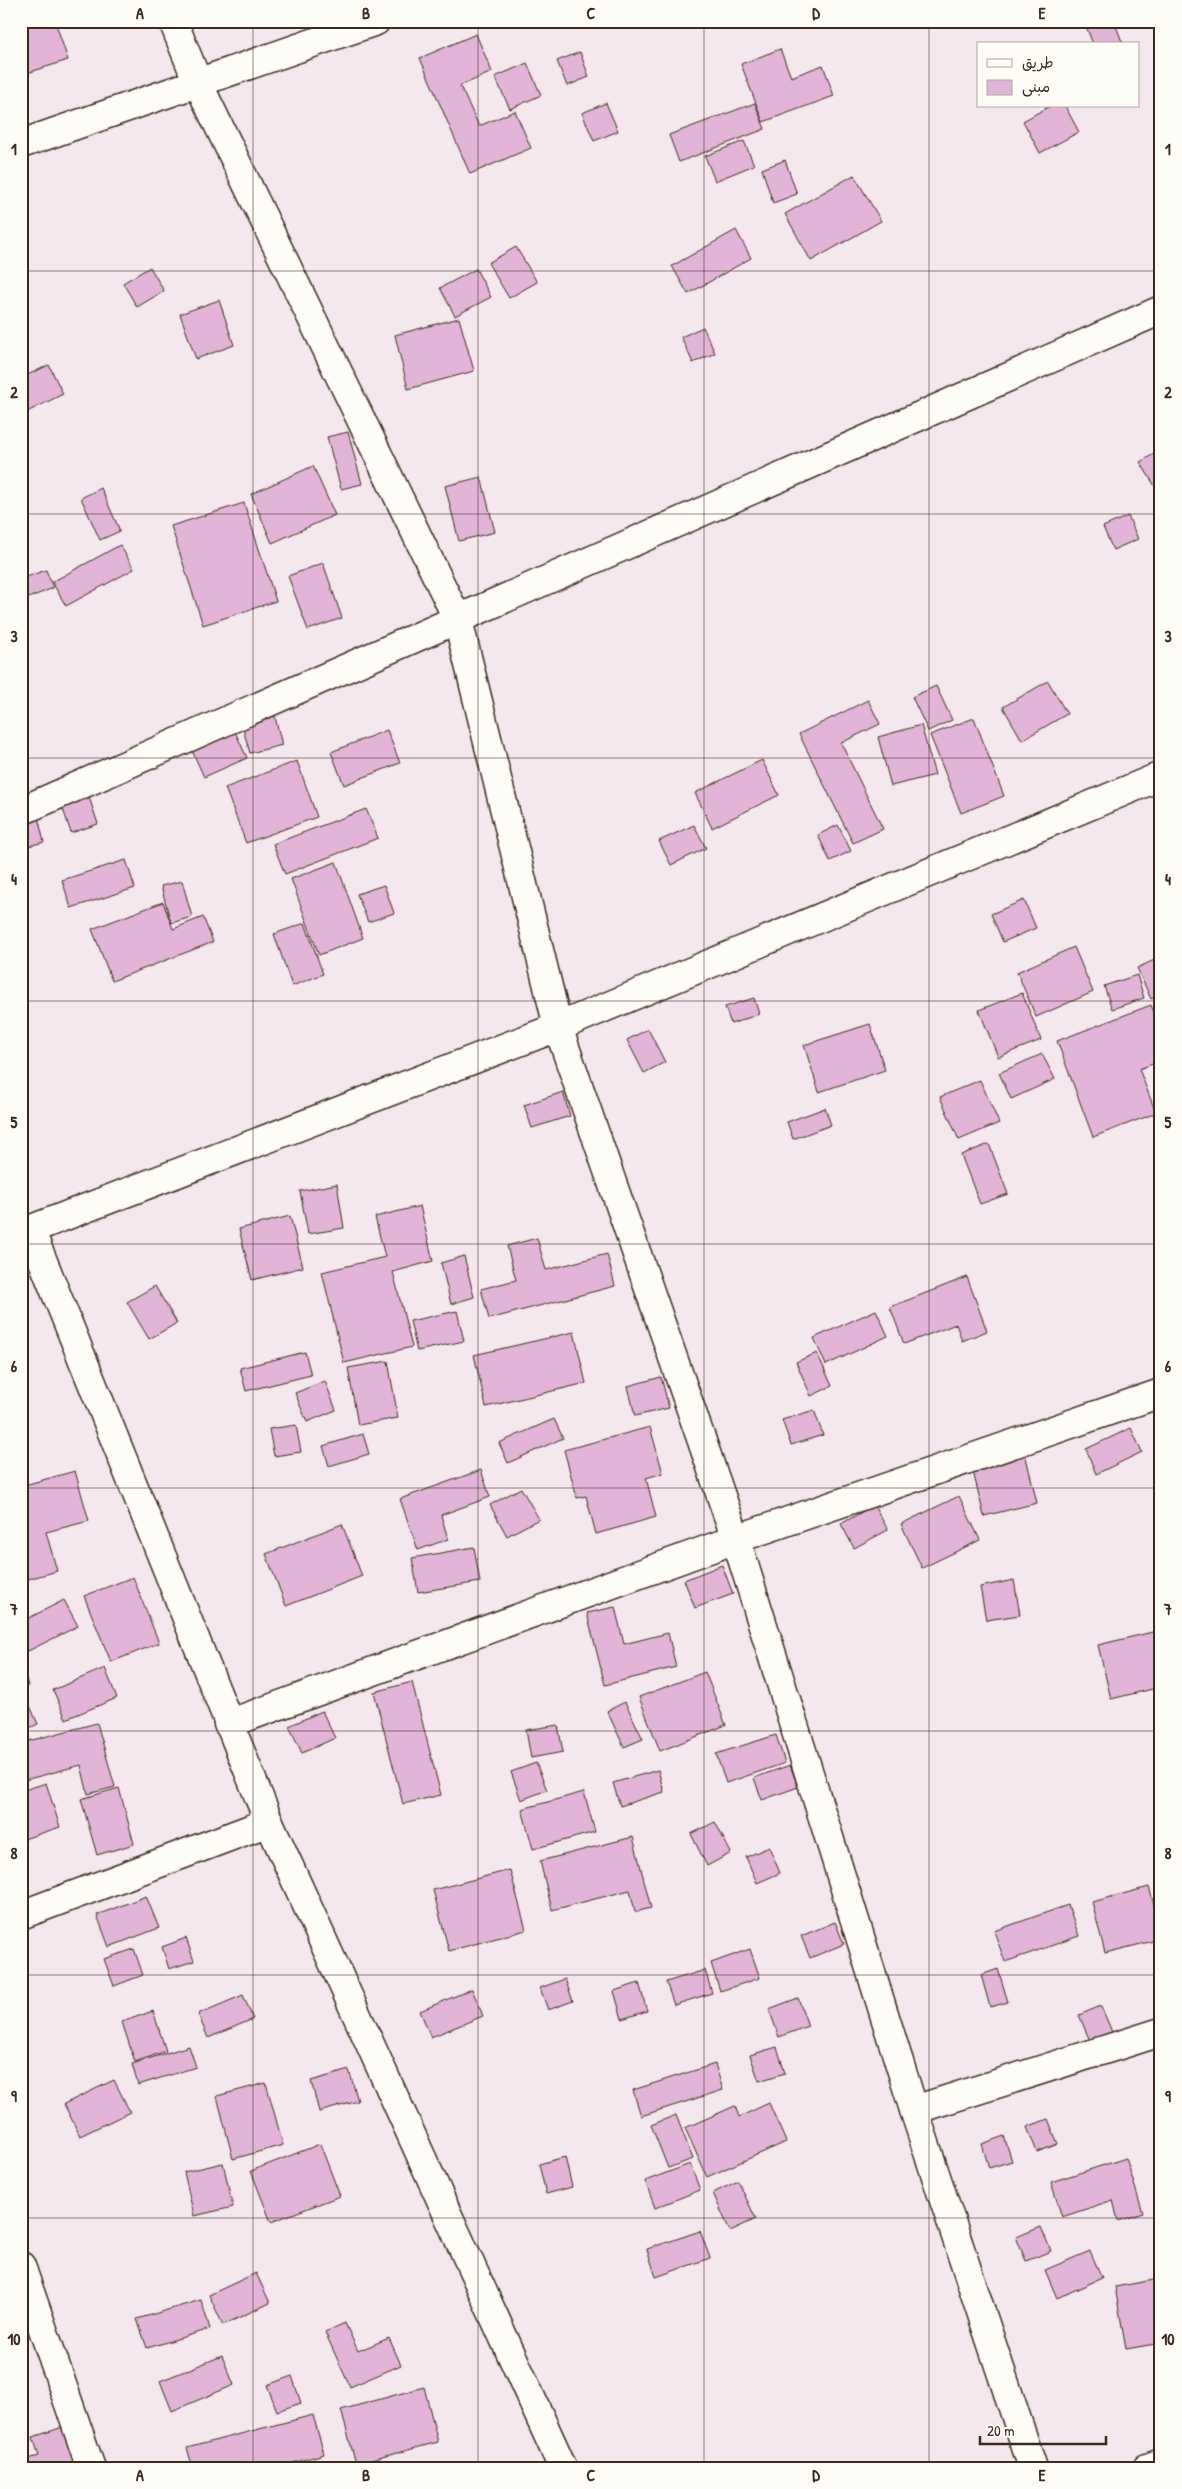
<svg xmlns="http://www.w3.org/2000/svg" width="1182" height="2489" font-family="'Patrick Hand','Playpen Sans Arabic',sans-serif">
<style>
.building{fill:#e2b5d8;stroke:#3b2a1e}
.lines{fill:none;stroke-linecap:round;stroke-linejoin:round}
.minor-casing{stroke:#3b2a1e;stroke-width:31}
.minor{stroke:#fdfcf7;stroke-width:28}
.grid{fill:none;stroke:#3b2a1e;stroke-width:1;stroke-opacity:0.55}
.neatline{fill:none;stroke:#3b2a1e;stroke-width:2}
.grid-label{font-size:16px;text-anchor:middle;font-weight:bold;fill:#3b2a1e}
</style>
<rect width="100%" height="100%" fill="#f5e7ee"/>
<filter id="ink" filterUnits="userSpaceOnUse"><feTurbulence type="fractalNoise" baseFrequency=".02" numOctaves="2"/><feDisplacementMap in="SourceGraphic" scale="10" xChannelSelector="R" yChannelSelector="G"/><feConvolveMatrix kernelMatrix="1 2 1 2 8 2 1 2 1" color-interpolation-filters="sRGB"/></filter>
<g filter="url(#ink)">
<g class="building">
<path d="M 21,21 L 55,21 L 68,60 L 21,75 Z"/>
<path d="M 709,21 L 731,21 L 712,28 Z"/>
<path d="M 1084,21 L 1114,21 L 1123,44 L 1093,44 Z"/>
<path d="M 476,34 L 492,72 L 460,86 L 479,126 L 515,111 L 531,148 L 470,174 L 420,58 Z"/>
<path d="M 780,49 L 791,77 L 823,65 L 834,96 L 763,122 L 741,64 Z"/>
<path d="M 580,52 L 589,77 L 567,86 L 557,61 Z"/>
<path d="M 527,63 L 541,95 L 510,109 L 495,77 Z"/>
<path d="M 606,103 L 618,131 L 594,141 L 582,113 Z"/>
<path d="M 755,103 L 765,129 L 679,162 L 669,135 Z"/>
<path d="M 1050,106 L 1065,106 L 1079,132 L 1040,153 L 1023,121 Z"/>
<path d="M 744,141 L 754,165 L 715,181 L 705,156 Z"/>
<path d="M 785,160 L 797,194 L 773,203 L 762,169 Z"/>
<path d="M 854,175 L 881,221 L 811,261 L 785,214 Z"/>
<path d="M 736,230 L 751,258 L 688,294 L 672,266 Z"/>
<path d="M 516,247 L 537,282 L 509,298 L 488,263 Z"/>
<path d="M 150,267 L 164,291 L 137,307 L 123,283 Z"/>
<path d="M 476,269 L 491,297 L 455,316 L 440,288 Z"/>
<path d="M 219,300 L 234,345 L 196,359 L 180,314 Z"/>
<path d="M 459,318 L 474,371 L 408,389 L 395,335 Z"/>
<path d="M 703,327 L 715,353 L 693,363 L 681,337 Z"/>
<path d="M 49,365 L 63,394 L 21,415 L 21,378 Z"/>
<path d="M 348,432 L 362,484 L 341,489 L 327,437 Z"/>
<path d="M 1161,450 L 1161,489 L 1158,491 L 1140,462 Z"/>
<path d="M 313,466 L 335,515 L 272,543 L 251,494 Z"/>
<path d="M 481,477 L 495,532 L 459,541 L 445,486 Z"/>
<path d="M 101,488 L 120,531 L 100,540 L 81,498 Z"/>
<path d="M 244,503 L 276,601 L 203,625 L 171,526 Z"/>
<path d="M 21,507 L 27,520 L 21,523 Z"/>
<path d="M 1128,516 L 1138,539 L 1113,550 L 1103,527 Z"/>
<path d="M 120,545 L 134,569 L 66,606 L 52,582 Z"/>
<path d="M 323,563 L 342,618 L 308,630 L 288,576 Z"/>
<path d="M 46,570 L 53,588 L 26,599 L 21,579 Z"/>
<path d="M 1048,681 L 1067,714 L 1022,740 L 1003,707 Z"/>
<path d="M 936,686 L 952,720 L 928,731 L 912,697 Z"/>
<path d="M 868,700 L 880,724 L 841,743 L 883,829 L 853,843 L 799,734 Z"/>
<path d="M 274,713 L 282,745 L 250,753 L 241,722 Z"/>
<path d="M 974,718 L 1004,796 L 961,813 L 930,735 Z"/>
<path d="M 921,725 L 935,775 L 891,786 L 878,737 Z"/>
<path d="M 233,727 L 247,758 L 204,777 L 190,746 Z"/>
<path d="M 387,730 L 400,763 L 344,785 L 331,752 Z"/>
<path d="M 762,760 L 779,795 L 712,828 L 695,793 Z"/>
<path d="M 297,761 L 317,817 L 246,843 L 225,788 Z"/>
<path d="M 87,791 L 98,824 L 71,833 L 60,800 Z"/>
<path d="M 366,809 L 378,838 L 285,874 L 273,844 Z"/>
<path d="M 37,813 L 44,842 L 21,848 L 21,817 Z"/>
<path d="M 694,825 L 706,848 L 671,865 L 659,841 Z"/>
<path d="M 838,825 L 851,851 L 830,861 L 818,835 Z"/>
<path d="M 126,860 L 135,888 L 71,908 L 62,880 Z"/>
<path d="M 336,862 L 363,938 L 319,955 L 291,879 Z"/>
<path d="M 182,881 L 192,917 L 171,923 L 161,886 Z"/>
<path d="M 384,885 L 394,913 L 368,922 L 357,894 Z"/>
<path d="M 1024,900 L 1036,928 L 1003,942 L 991,914 Z"/>
<path d="M 163,902 L 173,929 L 203,917 L 213,942 L 112,981 L 92,929 Z"/>
<path d="M 305,923 L 323,974 L 292,986 L 274,934 Z"/>
<path d="M 1074,947 L 1093,992 L 1036,1017 L 1017,972 Z"/>
<path d="M 1161,957 L 1161,994 L 1151,999 L 1137,968 Z"/>
<path d="M 1137,975 L 1144,998 L 1112,1009 L 1104,986 Z"/>
<path d="M 1022,993 L 1041,1040 L 998,1057 L 979,1010 Z"/>
<path d="M 754,998 L 759,1014 L 731,1024 L 725,1007 Z"/>
<path d="M 1151,1005 L 1161,1029 L 1161,1061 L 1139,1069 L 1156,1113 L 1093,1137 L 1057,1041 Z"/>
<path d="M 870,1024 L 885,1070 L 819,1092 L 804,1045 Z"/>
<path d="M 648,1029 L 665,1062 L 644,1073 L 627,1040 Z"/>
<path d="M 1042,1054 L 1055,1079 L 1011,1099 L 999,1073 Z"/>
<path d="M 980,1080 L 999,1123 L 959,1140 L 940,1097 Z"/>
<path d="M 563,1092 L 570,1116 L 532,1128 L 524,1105 Z"/>
<path d="M 825,1108 L 831,1125 L 793,1139 L 787,1122 Z"/>
<path d="M 989,1144 L 1008,1194 L 980,1204 L 961,1155 Z"/>
<path d="M 337,1184 L 344,1228 L 308,1234 L 300,1191 Z"/>
<path d="M 420,1206 L 433,1261 L 393,1272 L 412,1347 L 344,1363 L 322,1272 L 385,1257 L 375,1217 Z"/>
<path d="M 290,1216 L 303,1267 L 252,1280 L 239,1229 Z"/>
<path d="M 537,1238 L 546,1270 L 607,1254 L 615,1286 L 489,1319 L 481,1289 L 516,1280 L 507,1246 Z"/>
<path d="M 464,1256 L 474,1297 L 451,1304 L 441,1263 Z"/>
<path d="M 967,1277 L 987,1331 L 962,1341 L 956,1324 L 904,1344 L 890,1307 Z"/>
<path d="M 155,1286 L 177,1323 L 149,1339 L 127,1302 Z"/>
<path d="M 876,1310 L 888,1336 L 826,1365 L 814,1338 Z"/>
<path d="M 457,1311 L 464,1341 L 417,1351 L 410,1321 Z"/>
<path d="M 574,1332 L 586,1383 L 486,1407 L 474,1355 Z"/>
<path d="M 305,1352 L 311,1375 L 246,1391 L 240,1368 Z"/>
<path d="M 817,1353 L 832,1386 L 811,1396 L 796,1362 Z"/>
<path d="M 388,1361 L 398,1418 L 358,1425 L 348,1368 Z"/>
<path d="M 661,1377 L 669,1408 L 635,1416 L 628,1386 Z"/>
<path d="M 325,1381 L 336,1410 L 307,1422 L 295,1393 Z"/>
<path d="M 814,1410 L 823,1435 L 791,1445 L 782,1420 Z"/>
<path d="M 554,1419 L 563,1438 L 508,1463 L 499,1443 Z"/>
<path d="M 296,1425 L 301,1452 L 274,1456 L 269,1429 Z"/>
<path d="M 650,1427 L 663,1473 L 646,1478 L 656,1517 L 596,1534 L 586,1496 L 577,1498 L 564,1450 Z"/>
<path d="M 1131,1428 L 1142,1452 L 1096,1474 L 1086,1449 Z"/>
<path d="M 363,1434 L 369,1454 L 329,1466 L 323,1446 Z"/>
<path d="M 1023,1445 L 1037,1503 L 984,1516 L 970,1459 Z"/>
<path d="M 481,1470 L 490,1497 L 441,1515 L 448,1539 L 418,1550 L 400,1499 Z"/>
<path d="M 75,1471 L 89,1521 L 46,1532 L 57,1571 L 21,1581 L 21,1486 Z"/>
<path d="M 521,1488 L 539,1519 L 507,1536 L 490,1505 Z"/>
<path d="M 959,1496 L 980,1540 L 922,1568 L 901,1524 Z"/>
<path d="M 874,1505 L 888,1530 L 854,1548 L 841,1524 Z"/>
<path d="M 342,1524 L 362,1576 L 286,1606 L 266,1554 Z"/>
<path d="M 474,1547 L 480,1582 L 418,1592 L 412,1558 Z"/>
<path d="M 722,1565 L 733,1594 L 695,1608 L 684,1580 Z"/>
<path d="M 133,1577 L 159,1643 L 111,1662 L 84,1596 Z"/>
<path d="M 1014,1580 L 1020,1615 L 986,1620 L 980,1587 Z"/>
<path d="M 64,1600 L 78,1626 L 28,1651 L 21,1637 L 21,1622 Z"/>
<path d="M 615,1607 L 624,1644 L 668,1633 L 676,1667 L 605,1685 L 587,1613 Z"/>
<path d="M 1161,1630 L 1161,1687 L 1111,1699 L 1098,1645 Z"/>
<path d="M 21,1659 L 28,1686 L 21,1687 Z"/>
<path d="M 105,1668 L 117,1698 L 66,1719 L 53,1690 Z"/>
<path d="M 705,1672 L 726,1725 L 660,1751 L 639,1697 Z"/>
<path d="M 412,1682 L 441,1795 L 403,1804 L 374,1692 Z"/>
<path d="M 26,1697 L 38,1724 L 21,1732 L 21,1699 Z"/>
<path d="M 625,1702 L 643,1739 L 624,1747 L 607,1711 Z"/>
<path d="M 322,1711 L 335,1738 L 302,1753 L 289,1726 Z"/>
<path d="M 97,1723 L 115,1787 L 88,1794 L 81,1765 L 21,1781 L 21,1743 Z"/>
<path d="M 558,1725 L 563,1752 L 531,1758 L 526,1730 Z"/>
<path d="M 776,1735 L 785,1763 L 726,1783 L 716,1754 Z"/>
<path d="M 536,1763 L 547,1790 L 521,1800 L 511,1772 Z"/>
<path d="M 790,1765 L 798,1787 L 762,1800 L 754,1778 Z"/>
<path d="M 658,1770 L 664,1792 L 620,1806 L 613,1783 Z"/>
<path d="M 46,1783 L 60,1827 L 21,1840 L 21,1791 Z"/>
<path d="M 119,1788 L 134,1844 L 97,1855 L 81,1799 Z"/>
<path d="M 584,1792 L 595,1832 L 533,1849 L 522,1809 Z"/>
<path d="M 715,1822 L 731,1853 L 707,1866 L 691,1834 Z"/>
<path d="M 633,1837 L 651,1908 L 635,1912 L 630,1890 L 552,1910 L 540,1861 Z"/>
<path d="M 769,1847 L 780,1873 L 757,1883 L 746,1857 Z"/>
<path d="M 510,1870 L 526,1930 L 449,1951 L 433,1890 Z"/>
<path d="M 1149,1887 L 1161,1930 L 1161,1939 L 1105,1953 L 1092,1902 Z"/>
<path d="M 146,1896 L 159,1928 L 109,1947 L 97,1915 Z"/>
<path d="M 1068,1905 L 1079,1936 L 1005,1962 L 994,1931 Z"/>
<path d="M 835,1922 L 844,1944 L 810,1958 L 801,1936 Z"/>
<path d="M 186,1938 L 194,1961 L 169,1969 L 162,1947 Z"/>
<path d="M 134,1949 L 143,1975 L 114,1986 L 104,1959 Z"/>
<path d="M 750,1949 L 760,1978 L 720,1991 L 711,1963 Z"/>
<path d="M 998,1969 L 1008,2002 L 990,2007 L 981,1975 Z"/>
<path d="M 705,1970 L 712,1993 L 674,2005 L 666,1982 Z"/>
<path d="M 565,1979 L 573,2001 L 548,2010 L 540,1988 Z"/>
<path d="M 639,1983 L 647,2011 L 622,2019 L 614,1991 Z"/>
<path d="M 472,1989 L 483,2016 L 431,2037 L 420,2011 Z"/>
<path d="M 243,1995 L 253,2019 L 208,2038 L 198,2014 Z"/>
<path d="M 798,1998 L 808,2026 L 779,2037 L 769,2009 Z"/>
<path d="M 1101,2006 L 1112,2032 L 1090,2041 L 1079,2015 Z"/>
<path d="M 153,2011 L 166,2051 L 135,2062 L 122,2022 Z"/>
<path d="M 189,2046 L 196,2067 L 138,2085 L 132,2064 Z"/>
<path d="M 777,2047 L 785,2073 L 759,2081 L 750,2055 Z"/>
<path d="M 715,2064 L 723,2090 L 641,2116 L 633,2090 Z"/>
<path d="M 349,2070 L 358,2101 L 319,2112 L 311,2081 Z"/>
<path d="M 114,2080 L 130,2112 L 80,2136 L 64,2104 Z"/>
<path d="M 266,2083 L 283,2145 L 233,2159 L 217,2096 Z"/>
<path d="M 769,2103 L 786,2142 L 707,2177 L 685,2128 L 735,2106 L 739,2117 Z"/>
<path d="M 676,2115 L 693,2159 L 668,2168 L 651,2125 Z"/>
<path d="M 1048,2119 L 1058,2144 L 1037,2152 L 1027,2127 Z"/>
<path d="M 1004,2136 L 1012,2161 L 989,2168 L 982,2144 Z"/>
<path d="M 320,2144 L 340,2196 L 271,2222 L 251,2171 Z"/>
<path d="M 565,2157 L 572,2187 L 546,2194 L 539,2164 Z"/>
<path d="M 1126,2158 L 1143,2213 L 1118,2221 L 1113,2200 L 1062,2217 L 1051,2182 Z"/>
<path d="M 223,2163 L 233,2207 L 194,2216 L 184,2172 Z"/>
<path d="M 690,2164 L 700,2190 L 655,2208 L 645,2181 Z"/>
<path d="M 738,2181 L 756,2219 L 730,2231 L 713,2193 Z"/>
<path d="M 1041,2227 L 1051,2251 L 1026,2261 L 1016,2237 Z"/>
<path d="M 700,2231 L 710,2258 L 656,2277 L 647,2249 Z"/>
<path d="M 1090,2251 L 1102,2278 L 1057,2298 L 1045,2270 Z"/>
<path d="M 256,2273 L 270,2303 L 223,2325 L 209,2295 Z"/>
<path d="M 1159,2279 L 1161,2343 L 1126,2349 L 1115,2287 Z"/>
<path d="M 201,2300 L 210,2329 L 147,2348 L 137,2319 Z"/>
<path d="M 345,2323 L 358,2351 L 389,2338 L 401,2365 L 350,2387 L 325,2332 Z"/>
<path d="M 222,2356 L 234,2385 L 172,2411 L 160,2381 Z"/>
<path d="M 292,2376 L 301,2403 L 277,2411 L 267,2385 Z"/>
<path d="M 424,2387 L 438,2442 L 356,2464 L 341,2410 Z"/>
<path d="M 313,2415 L 324,2454 L 275,2468 L 193,2468 L 187,2448 Z"/>
<path d="M 66,2426 L 82,2468 L 21,2468 L 21,2461 L 39,2456 L 33,2437 Z"/>
</g>
<g class="lines">
<defs>
<g id="minor">
<path d="M 173,21 L 198,83 L 458,620 L 558,1027 L 736,1539 L 914,2110 L 1033,2468"/>
<path d="M 21,144 L 376,21"/>
<path d="M 21,811 L 1161,310"/>
<path d="M 30,1229 L 269,1822 L 563,2468"/>
<path d="M 21,1233 L 558,1027 L 1161,776"/>
<path d="M 228,1724 L 736,1539 L 1161,1393"/>
<path d="M 21,1915 L 269,1822"/>
<path d="M 914,2110 L 1161,2032"/>
<path d="M 21,2266 L 91,2468"/>
<path d="M 1147,2468 L 1161,2463"/>
</g>
</defs>
<use href="#minor" class="minor-casing"/>
<use href="#minor" class="minor"/>
</g>
</g>
<path class="grid" d="M 253,21 L 253,2468M 478,21 L 478,2468M 704,21 L 704,2468M 929,21 L 929,2468M 21,271 L 1161,271M 21,514 L 1161,514M 21,758 L 1161,758M 21,1001 L 1161,1001M 21,1244 L 1161,1244M 21,1488 L 1161,1488M 21,1731 L 1161,1731M 21,1975 L 1161,1975M 21,2218 L 1161,2218"/>
<rect width="1182" height="2489" fill="none" stroke="#fdfcf7" stroke-width="55"/>
<rect x="977" y="42" width="162" height="65" fill="#fdfcf7" stroke="#afa8a0"/>
<rect x="987" y="59" width="25" height="8" fill="#fdfcf7" stroke="#afa8a0"/>
<text x="1022" y="68" font-size="15" fill="#3b2a1e">طريق</text>
<rect x="987" y="80" width="25" height="15" fill="#e2b5d8" stroke="#afa8a0"/>
<text x="1022" y="92" font-size="15" fill="#3b2a1e">مبنى</text>
<path d="M980 2436v8h126v-8" fill="none" stroke="#3b2a1e" stroke-width="2.5"/>
<text x="987" y="2436" font-size="15" fill="#3b2a1e" stroke="#fdfcf7" stroke-width="4" paint-order="stroke">20 m</text>
<rect x="28" y="28" width="1126" height="2434" class="neatline"/>
<g class="grid-label">
<text x="140" y="19">A</text>
<text x="366" y="19">B</text>
<text x="591" y="19">C</text>
<text x="816" y="19">D</text>
<text x="1042" y="19">E</text>
<text x="14" y="155">1</text>
<text x="1168" y="155">1</text>
<text x="14" y="398">2</text>
<text x="1168" y="398">2</text>
<text x="14" y="642">3</text>
<text x="1168" y="642">3</text>
<text x="14" y="885">4</text>
<text x="1168" y="885">4</text>
<text x="14" y="1128">5</text>
<text x="1168" y="1128">5</text>
<text x="14" y="1372">6</text>
<text x="1168" y="1372">6</text>
<text x="14" y="1615">7</text>
<text x="1168" y="1615">7</text>
<text x="14" y="1859">8</text>
<text x="1168" y="1859">8</text>
<text x="14" y="2102">9</text>
<text x="1168" y="2102">9</text>
<text x="14" y="2345">10</text>
<text x="1168" y="2345">10</text>
<text x="140" y="2481">A</text>
<text x="366" y="2481">B</text>
<text x="591" y="2481">C</text>
<text x="816" y="2481">D</text>
<text x="1042" y="2481">E</text>
</g>
</svg>
